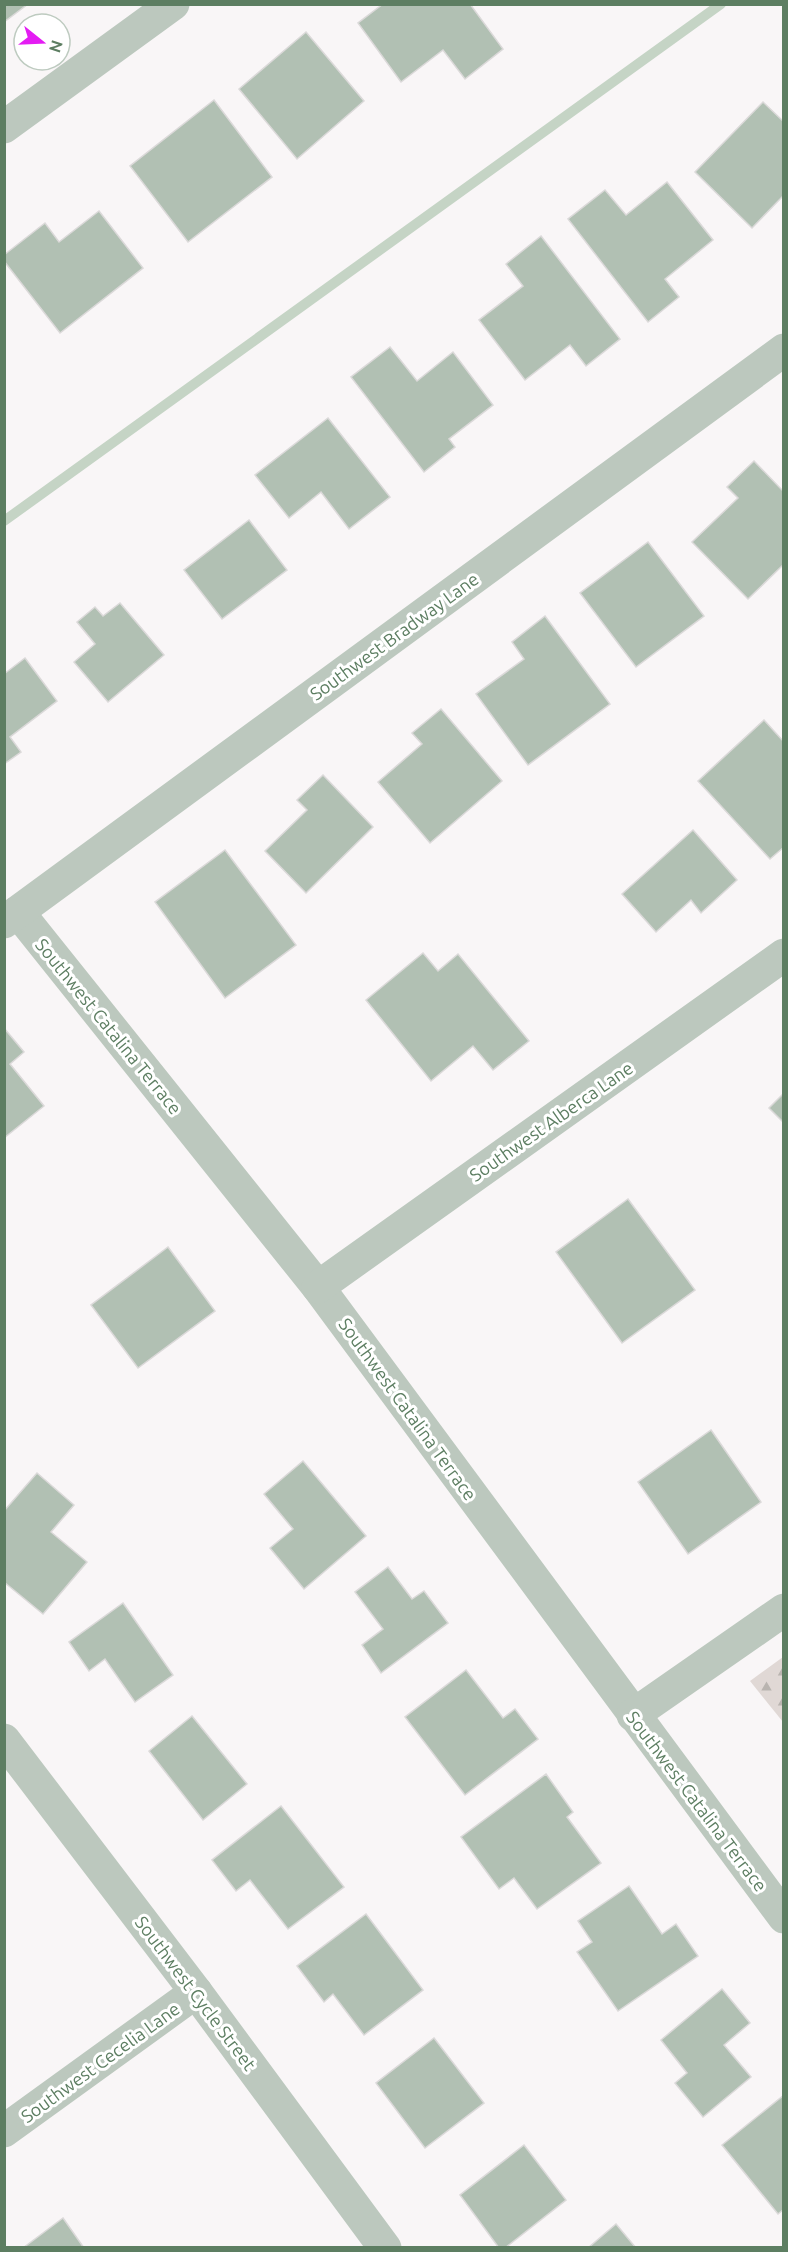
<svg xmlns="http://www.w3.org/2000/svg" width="788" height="2252" font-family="Ubuntu,sans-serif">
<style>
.forest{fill:url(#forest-firs)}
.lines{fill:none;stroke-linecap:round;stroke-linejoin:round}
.stream{stroke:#c5d4c5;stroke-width:10}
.building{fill:#b1c0b3;stroke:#dbd9d9;stroke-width:1.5}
.street{stroke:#bcc8be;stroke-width:33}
.labels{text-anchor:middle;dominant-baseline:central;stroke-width:6;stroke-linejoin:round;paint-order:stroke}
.street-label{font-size:18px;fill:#5d7e62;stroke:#fff}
</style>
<defs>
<pattern id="forest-firs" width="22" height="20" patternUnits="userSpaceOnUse" patternTransform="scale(1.5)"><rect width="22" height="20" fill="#e0d8d5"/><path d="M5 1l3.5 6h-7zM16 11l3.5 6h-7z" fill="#b9b4b0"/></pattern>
</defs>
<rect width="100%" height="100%" fill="#f9f6f7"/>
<path class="forest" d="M 783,1657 L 783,1722 L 750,1681 Z"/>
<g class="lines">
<path class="stream" d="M 4,521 L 721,4"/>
</g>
<g class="building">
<path d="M 4,4 L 28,4 L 4,22 Z"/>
<path d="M 383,4 L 470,4 L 503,49 L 465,79 L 443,50 L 401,82 L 358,23 Z"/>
<path d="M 306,32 L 364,101 L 297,159 L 239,89 Z"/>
<path d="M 214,100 L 272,177 L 188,242 L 130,166 Z"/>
<path d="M 763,102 L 784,122 L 784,195 L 752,228 L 695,172 Z"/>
<path d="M 667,182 L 713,240 L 665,279 L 679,297 L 648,322 L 568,219 L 605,190 L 626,215 Z"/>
<path d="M 99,211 L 143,268 L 60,333 L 4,261 L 4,255 L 45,223 L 59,242 Z"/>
<path d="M 541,236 L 620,339 L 586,366 L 570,345 L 525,380 L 479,320 L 523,286 L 506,264 Z"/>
<path d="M 390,347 L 417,381 L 453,352 L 493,405 L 449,439 L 455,447 L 424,472 L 351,377 Z"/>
<path d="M 328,418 L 390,497 L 349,529 L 321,492 L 289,518 L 255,475 Z"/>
<path d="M 754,461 L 784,492 L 784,564 L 748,599 L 692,542 L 738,498 L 727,487 Z"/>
<path d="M 249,520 L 287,570 L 222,619 L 184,570 Z"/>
<path d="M 648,542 L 704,616 L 636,667 L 580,593 Z"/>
<path d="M 120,603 L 164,655 L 108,702 L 74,662 L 95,644 L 77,622 L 95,607 L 103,616 Z"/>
<path d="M 545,616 L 610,704 L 528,765 L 476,694 L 524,659 L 512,642 Z"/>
<path d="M 25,658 L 57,701 L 10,737 L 21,752 L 4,764 L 4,674 Z"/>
<path d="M 441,709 L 502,781 L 430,843 L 378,782 L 422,744 L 412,733 Z"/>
<path d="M 764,720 L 784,742 L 784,847 L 770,859 L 698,781 Z"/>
<path d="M 323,775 L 373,827 L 306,893 L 265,851 L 307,810 L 297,800 Z"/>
<path d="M 693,830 L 737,880 L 701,913 L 691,900 L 656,932 L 622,894 Z"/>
<path d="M 225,850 L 296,945 L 225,998 L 155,902 Z"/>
<path d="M 423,953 L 438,971 L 458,954 L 529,1041 L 493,1070 L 473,1046 L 431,1081 L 366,1000 Z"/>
<path d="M 4,1028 L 24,1052 L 10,1064 L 44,1106 L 4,1138 Z"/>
<path d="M 784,1093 L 784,1123 L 769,1108 Z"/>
<path d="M 628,1199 L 695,1290 L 622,1343 L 556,1252 Z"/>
<path d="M 168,1247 L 215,1311 L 138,1368 L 91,1305 Z"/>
<path d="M 711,1430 L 761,1502 L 688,1554 L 638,1482 Z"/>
<path d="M 303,1461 L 366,1536 L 304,1589 L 270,1548 L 293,1529 L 264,1494 Z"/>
<path d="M 37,1473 L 74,1505 L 51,1532 L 87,1562 L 43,1614 L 4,1582 L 4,1511 Z"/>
<path d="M 388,1567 L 412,1599 L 424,1591 L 448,1623 L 381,1673 L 362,1645 L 383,1629 L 355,1592 Z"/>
<path d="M 123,1603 L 173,1675 L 135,1702 L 105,1659 L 89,1671 L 69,1642 Z"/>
<path d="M 466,1670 L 503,1718 L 515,1709 L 538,1739 L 465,1795 L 405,1717 Z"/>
<path d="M 192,1716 L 247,1784 L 203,1820 L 149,1751 Z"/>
<path d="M 546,1774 L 573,1812 L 567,1817 L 601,1863 L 537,1909 L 514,1878 L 499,1889 L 461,1837 Z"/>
<path d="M 281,1806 L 344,1887 L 288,1929 L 250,1880 L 236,1891 L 212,1860 Z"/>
<path d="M 629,1886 L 662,1934 L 676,1924 L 698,1956 L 618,2011 L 577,1952 L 592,1942 L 578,1921 Z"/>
<path d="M 366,1914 L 423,1990 L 364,2035 L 333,1994 L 324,2002 L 297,1966 Z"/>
<path d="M 722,1989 L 750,2023 L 724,2045 L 751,2077 L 703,2117 L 675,2083 L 687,2073 L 661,2040 Z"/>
<path d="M 434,2038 L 484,2103 L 425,2148 L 376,2083 Z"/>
<path d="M 784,2095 L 784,2209 L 778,2214 L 722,2145 Z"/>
<path d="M 524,2145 L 566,2200 L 505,2248 L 499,2248 L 460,2195 Z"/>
<path d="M 63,2218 L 84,2248 L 23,2248 Z"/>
<path d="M 616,2224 L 636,2248 L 588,2248 Z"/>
</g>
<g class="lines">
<g class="street">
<path d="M 4,127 L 173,4"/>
<path d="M 18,912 L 318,1287 L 784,1917"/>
<path d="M 4,922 L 784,350"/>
<path d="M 318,1287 L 784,955"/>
<path d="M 633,1715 L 784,1610"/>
<path d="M 4,1740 L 196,1992 L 385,2248"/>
<path d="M 4,2131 L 196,1992"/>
</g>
</g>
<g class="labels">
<g class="street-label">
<text transform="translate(394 636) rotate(-36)">Southwest Bradway Lane</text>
<text transform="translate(109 1026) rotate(51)">Southwest Catalina Terrace</text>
<text transform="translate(551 1121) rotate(-35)">Southwest Alberca Lane</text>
<text transform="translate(408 1409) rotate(54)">Southwest Catalina Terrace</text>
<text transform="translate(697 1801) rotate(53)">Southwest Catalina Terrace</text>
<text transform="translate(196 1993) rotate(53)">Southwest Cycle Street</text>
<text transform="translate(100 2062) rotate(-36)">Southwest Cecelia Lane</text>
</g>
</g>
<rect width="788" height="2252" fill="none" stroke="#5d7e62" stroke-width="12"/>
<g transform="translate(42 42) rotate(108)"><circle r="28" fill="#ffffff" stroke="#becbc0" stroke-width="1.5"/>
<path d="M0-4.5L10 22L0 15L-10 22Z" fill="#e41cf3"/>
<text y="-9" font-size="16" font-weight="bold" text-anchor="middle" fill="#5d7e62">N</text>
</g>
</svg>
